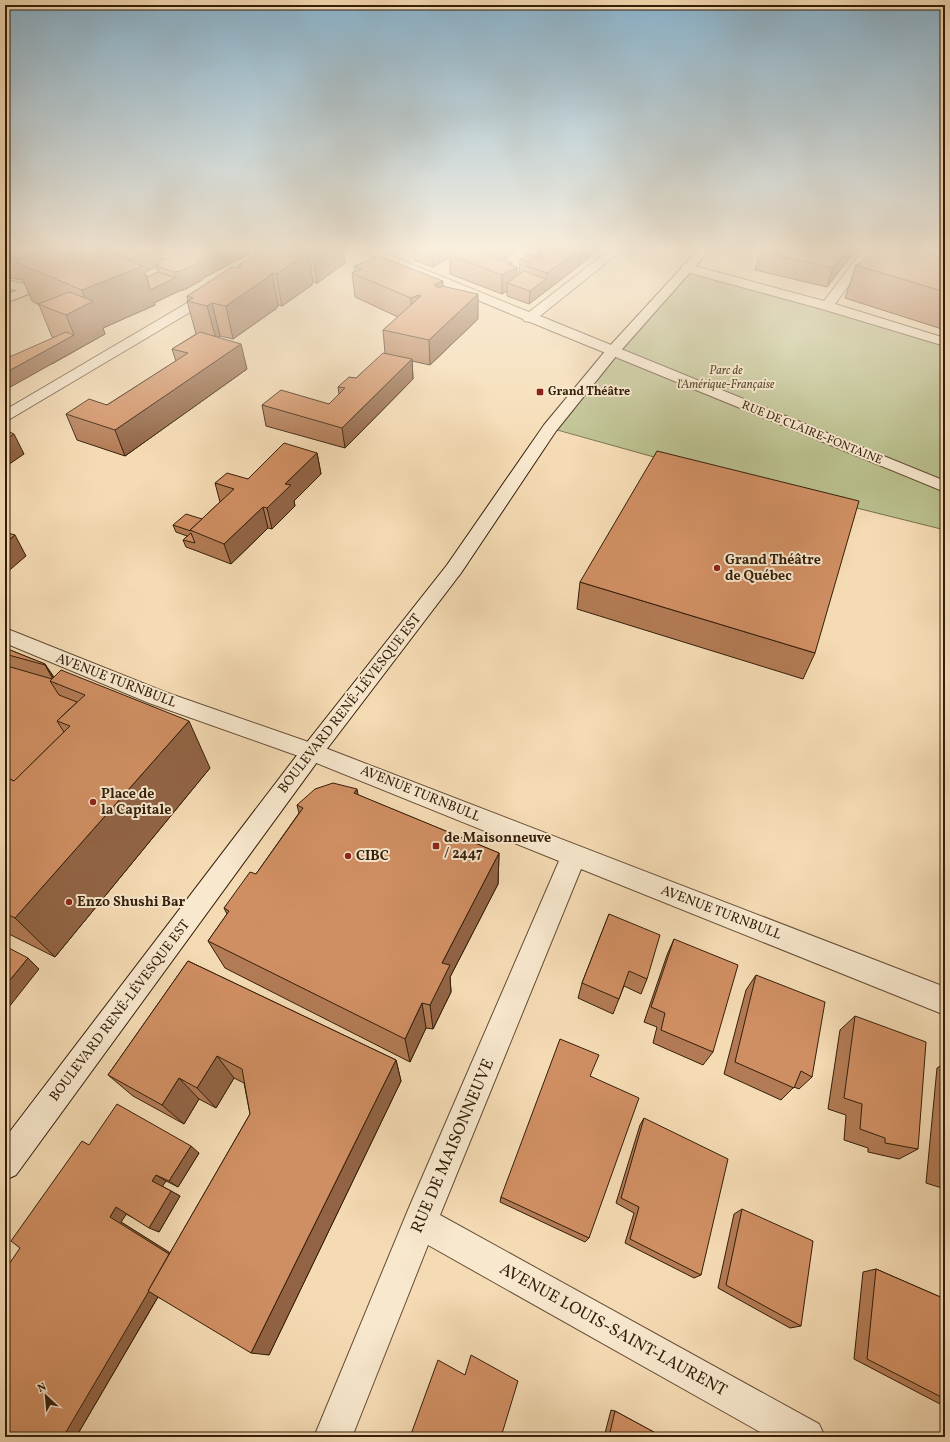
<svg xmlns="http://www.w3.org/2000/svg" width="950" height="1442" font-family="Vollkorn,serif">
<style>
.green{fill:#bac08e;stroke:#776f4c}
.lines{fill:none;stroke-linecap:round;stroke-linejoin:round}
.street-casing{stroke:#644d34;stroke-width:2}
.secondary-casing{stroke:#341e09;stroke-width:2}
.street{fill:#f8e8ce;fill-rule:evenodd}
.secondary{fill:#f8e8ce;fill-rule:evenodd}
.wall{fill:#b37b55;stroke:#341e09;fill-rule:evenodd}
.shaded-wall{fill:#926445;stroke:#341e09}
.building{fill:#d08f63;stroke:#341e09}
.poi-dot{fill:#8f2418;stroke:#f8e8ce;stroke-width:1.5}
.labels{text-anchor:middle;dominant-baseline:central;stroke-width:4;stroke-linejoin:round;paint-order:stroke}
.far-park-label{font-size:12px;font-style:italic;fill:#5c4f31;stroke:#f8e8ce}
.far-poi-label{font-size:12px;font-weight:bold;fill:#341e09;stroke:#f8e8ce;text-anchor:start}
.far-street-label{font-size:12px;fill:#341e09;stroke:#f8e8ce}
.poi-label{font-size:14px;font-weight:bold;fill:#341e09;stroke:#f8e8ce;text-anchor:start}
.street-label{font-size:14px;fill:#341e09;stroke:#f8e8ce}
.near-street-label{font-size:17px;fill:#341e09;stroke:#f8e8ce}
</style>
<rect width="100%" height="100%" fill="#f5dbb4"/>
<filter id="stains"><feTurbulence type="fractalNoise" baseFrequency=".005" numOctaves="4"/><feColorMatrix values="0 0 0 0 .2 0 0 0 0 .09 0 0 0 0 .02 0 0 0 .5 -.17"/></filter>
<radialGradient id="worn" r=".72"><stop offset=".6" stop-color="#630" stop-opacity="0"/><stop offset="1" stop-color="#630" stop-opacity=".3"/></radialGradient>
<path class="green" d="M 687,268 L 945,342 L 945,530 L 672,462 L 550,428 Z"/>
<g class="lines">
<defs>
<g id="street">
<path d="M 363,251 L 379,251 L 529,312 L 608,251 L 621,251 L 540,316 L 945,481 L 945,492 L 530,322 L 524,321 L 523,319 L 365,253 Z"/>
<path d="M 862,251 L 874,251 L 835,304 L 945,338 L 945,346 L 822,309 L 683,271 L 681,268 L 683,265 L 687,264 L 824,301 Z"/>
<path d="M 5,280 L 36,286 L 38,289 L 36,292 L 32,293 L 5,288 Z"/>
<path d="M 215,288 L 219,289 L 221,292 L 219,295 L 10,419 L 5,421 L 5,410 L 211,289 Z"/>
<path d="M 5,628 L 165,692 L 320,746 L 945,987 L 945,1015 L 581,869 L 440,1215 L 819,1424 L 825,1437 L 769,1437 L 428,1245 L 352,1437 L 314,1437 L 408,1210 L 559,861 L 304,758 L 149,703 L 5,643 Z"/>
</g>
<g id="secondary">
<path d="M 697,251 L 709,251 L 617,355 L 556,431 L 461,573 L 320,758 L 16,1175 L 5,1180 L 5,1138 L 304,746 L 447,565 L 544,425 L 607,349 Z"/>
<path d="M 54,276 L 58,277 L 60,280 L 58,283 L 5,303 L 5,295 Z"/>
</g>
</defs>
<use href="#street" class="street-casing"/>
<use href="#secondary" class="secondary-casing"/>
<use href="#street" class="street"/>
<use href="#secondary" class="secondary"/>
</g>
<g class="wall">
<path d="M 5,251 L 175,251 L 163,256 L 164,260 L 180,254 L 249,254 L 205,277 L 202,279 L 202,280 L 186,289 L 179,291 L 154,303 L 155,305 L 103,328 L 105,334 L 52,364 L 54,337 L 52,337 L 39,305 L 32,301 L 23,280 L 5,277 ZM 156,267 L 158,272 L 147,277 L 145,272 Z"/>
<path d="M 261,251 L 343,251 L 345,263 L 317,283 L 313,282 L 312,283 L 312,285 L 282,306 L 278,305 L 277,306 L 277,308 L 233,339 L 220,336 L 218,337 L 247,369 L 125,456 L 77,440 L 66,414 L 107,405 L 176,361 L 172,349 L 196,334 L 187,301 L 188,301 L 187,296 L 237,268 L 239,267 L 239,265 Z"/>
<path d="M 391,251 L 403,251 L 397,253 Z"/>
<path d="M 414,251 L 515,251 L 515,253 L 504,260 L 512,265 L 517,276 L 519,274 L 520,259 L 538,257 L 538,254 L 543,251 L 599,251 L 596,253 L 591,251 L 590,257 L 529,304 L 507,296 L 507,291 L 502,294 L 450,274 L 450,257 L 433,267 L 414,260 Z"/>
<path d="M 761,251 L 855,251 L 827,287 L 755,270 L 760,252 Z"/>
<path d="M 945,254 L 945,330 L 845,298 L 856,265 L 942,256 Z"/>
<path d="M 354,266 L 443,287 L 478,319 L 430,365 L 412,361 L 413,379 L 345,448 L 266,426 L 262,405 L 329,404 L 339,394 L 338,387 L 356,378 L 385,353 L 383,330 L 398,317 L 355,297 L 352,273 L 355,272 Z"/>
<path d="M 317,453 L 321,474 L 294,501 L 295,506 L 272,529 L 268,528 L 231,564 L 197,551 L 186,547 L 183,540 L 187,536 L 176,532 L 173,525 L 202,519 L 220,502 L 215,483 L 248,479 Z"/>
<path d="M 580,582 L 815,653 L 803,679 L 577,609 Z"/>
<path d="M 5,648 L 45,664 L 54,677 L 61,670 L 210,768 L 55,957 L 5,932 Z"/>
<path d="M 358,795 L 499,853 L 498,884 L 450,977 L 451,992 L 433,1029 L 426,1028 L 410,1062 L 225,968 L 208,941 L 227,914 L 224,908 L 256,874 L 299,813 L 297,805 Z"/>
<path d="M 609,914 L 647,979 L 641,994 L 624,986 L 613,1014 L 578,998 L 582,983 Z"/>
<path d="M 674,939 L 713,1052 L 703,1065 L 653,1043 L 657,1027 L 644,1022 L 667,955 Z"/>
<path d="M 188,961 L 396,1060 L 401,1081 L 269,1355 L 158,1297 L 76,1437 L 5,1437 L 20,1248 L 89,1145 L 199,1153 L 178,1187 L 166,1181 L 162,1186 L 180,1196 L 159,1232 L 126,1214 L 121,1222 L 170,1253 L 250,1114 L 244,1083 L 234,1078 L 216,1108 L 199,1099 L 184,1124 L 133,1096 L 108,1075 Z"/>
<path d="M 756,975 L 812,1077 L 799,1089 L 794,1087 L 781,1100 L 724,1074 L 746,990 Z"/>
<path d="M 855,1016 L 918,1149 L 899,1159 L 868,1152 L 868,1148 L 844,1140 L 846,1115 L 828,1109 L 840,1030 Z"/>
<path d="M 945,1063 L 945,1189 L 926,1183 L 937,1068 Z"/>
<path d="M 591,1076 L 589,1238 L 585,1242 L 500,1202 L 501,1197 Z"/>
<path d="M 644,1118 L 701,1275 L 694,1278 L 625,1243 L 634,1213 L 616,1203 L 640,1125 Z"/>
<path d="M 742,1209 L 801,1326 L 790,1328 L 718,1288 L 734,1214 Z"/>
<path d="M 876,1269 L 945,1299 L 945,1405 L 940,1404 L 854,1359 L 863,1272 Z"/>
<path d="M 611,1410 L 615,1411 L 663,1437 L 604,1437 Z"/>
</g>
<g class="shaded-wall">
<path d="M 42,251 L 83,251 L 23,259 Z"/>
<path d="M 146,251 L 175,251 L 163,256 L 165,263 L 159,265 L 156,263 L 157,267 L 145,272 L 150,290 L 175,278 L 174,272 L 216,251 L 249,251 L 249,254 L 205,277 L 202,279 L 202,280 L 186,289 L 179,291 L 154,303 L 155,305 L 103,328 L 105,334 L 5,390 L 5,373 L 74,335 L 66,315 L 87,304 L 82,290 L 134,269 L 130,258 Z"/>
<path d="M 307,251 L 308,251 L 313,282 L 312,283 L 312,285 L 282,306 L 276,274 Z"/>
<path d="M 313,251 L 343,251 L 345,263 L 317,283 Z"/>
<path d="M 397,251 L 403,251 L 397,253 Z"/>
<path d="M 439,251 L 460,251 L 450,255 L 450,257 L 433,267 L 433,255 Z"/>
<path d="M 490,251 L 515,251 L 515,253 L 504,260 L 489,270 Z"/>
<path d="M 577,251 L 580,251 L 579,266 L 529,304 L 530,291 L 546,279 L 547,273 Z"/>
<path d="M 584,251 L 591,251 L 590,257 L 579,266 L 580,254 Z"/>
<path d="M 847,251 L 855,251 L 827,287 L 833,268 Z"/>
<path d="M 512,262 L 511,270 L 517,267 L 517,286 L 507,283 L 507,291 L 502,294 L 502,275 L 508,264 Z"/>
<path d="M 272,273 L 278,305 L 277,306 L 277,308 L 233,339 L 226,306 Z"/>
<path d="M 443,281 L 443,306 L 434,285 Z"/>
<path d="M 478,294 L 478,319 L 430,365 L 429,340 Z"/>
<path d="M 418,295 L 419,320 L 412,323 L 411,298 Z"/>
<path d="M 212,303 L 220,336 L 216,339 L 207,306 Z"/>
<path d="M 241,344 L 247,369 L 125,456 L 115,430 Z"/>
<path d="M 412,359 L 413,379 L 345,448 L 342,428 Z"/>
<path d="M 14,434 L 24,454 L 5,467 L 5,440 Z"/>
<path d="M 317,453 L 321,474 L 294,501 L 295,506 L 272,529 L 267,508 L 285,484 Z"/>
<path d="M 263,507 L 268,528 L 231,564 L 224,544 Z"/>
<path d="M 15,535 L 26,556 L 5,574 L 5,543 Z"/>
<path d="M 5,662 L 30,701 L 5,675 Z"/>
<path d="M 45,664 L 57,684 L 55,683 L 45,665 Z"/>
<path d="M 189,721 L 210,768 L 55,957 L 15,918 Z"/>
<path d="M 357,789 L 363,821 L 354,793 Z"/>
<path d="M 499,853 L 498,884 L 450,977 L 451,992 L 433,1029 L 430,1005 L 442,963 Z"/>
<path d="M 28,958 L 39,969 L 5,1012 L 5,986 Z"/>
<path d="M 422,1003 L 426,1028 L 410,1062 L 405,1039 Z"/>
<path d="M 217,1056 L 234,1078 L 216,1108 L 197,1088 Z"/>
<path d="M 396,1060 L 401,1081 L 269,1355 L 251,1353 Z"/>
<path d="M 179,1078 L 199,1099 L 184,1124 L 162,1105 Z"/>
<path d="M 191,1146 L 199,1153 L 178,1187 L 169,1181 Z"/>
<path d="M 156,1175 L 166,1181 L 162,1187 L 152,1181 Z"/>
<path d="M 171,1191 L 180,1196 L 159,1232 L 149,1228 Z"/>
<path d="M 116,1207 L 127,1213 L 121,1222 L 180,1259 L 76,1437 L 63,1437 L 110,1217 Z"/>
</g>
<g class="building">
<path d="M 5,251 L 42,251 L 23,259 L 5,255 Z"/>
<path d="M 45,251 L 106,251 L 143,266 L 82,290 L 15,262 Z"/>
<path d="M 110,251 L 146,251 L 130,258 Z"/>
<path d="M 187,251 L 216,251 L 196,261 L 198,262 L 181,271 L 174,272 L 156,266 L 159,265 L 156,263 L 178,253 L 180,254 Z"/>
<path d="M 261,251 L 307,251 L 305,252 L 307,253 L 276,274 L 272,273 L 269,275 L 271,275 L 226,306 L 212,303 L 207,306 L 187,301 L 193,298 L 187,296 L 232,267 L 237,268 L 241,266 L 239,265 Z"/>
<path d="M 423,251 L 439,251 L 433,255 Z"/>
<path d="M 457,251 L 477,251 L 502,261 L 504,260 L 512,262 L 508,264 L 517,267 L 502,275 L 450,255 Z"/>
<path d="M 543,251 L 577,251 L 547,273 L 526,266 L 531,263 L 520,259 L 528,254 L 540,258 L 543,255 L 538,254 Z"/>
<path d="M 761,251 L 847,251 L 833,268 L 760,252 Z"/>
<path d="M 877,251 L 924,251 L 945,257 L 945,292 L 856,265 Z"/>
<path d="M 944,254 L 945,254 L 945,257 L 942,256 Z"/>
<path d="M 379,256 L 443,281 L 434,285 L 440,288 L 442,286 L 478,294 L 429,340 L 383,330 L 421,296 L 418,295 L 411,298 L 352,273 L 362,269 L 354,266 Z"/>
<path d="M 524,271 L 546,279 L 530,291 L 507,283 Z"/>
<path d="M 158,272 L 175,278 L 150,290 L 147,277 Z"/>
<path d="M 69,292 L 93,301 L 66,315 L 38,304 Z"/>
<path d="M 66,332 L 74,335 L 5,373 L 5,359 Z"/>
<path d="M 200,332 L 241,344 L 115,430 L 66,414 L 89,399 L 107,405 L 188,353 L 172,349 Z"/>
<path d="M 383,353 L 412,359 L 342,428 L 262,405 L 281,390 L 329,404 L 345,388 L 338,387 L 349,377 L 356,378 Z"/>
<path d="M 5,430 L 14,434 L 5,440 Z"/>
<path d="M 284,443 L 317,453 L 285,484 L 291,485 L 267,508 L 263,507 L 224,544 L 190,530 L 234,489 L 215,483 L 227,473 L 248,479 Z"/>
<path d="M 657,451 L 859,501 L 815,653 L 580,582 Z"/>
<path d="M 186,514 L 202,519 L 190,530 L 191,531 L 173,525 Z"/>
<path d="M 5,532 L 15,535 L 5,543 Z"/>
<path d="M 191,533 L 195,543 L 183,540 Z"/>
<path d="M 5,648 L 45,664 L 45,665 L 5,654 Z"/>
<path d="M 7,666 L 52,679 L 50,681 L 59,695 L 77,702 L 57,721 L 64,732 L 14,781 L 5,777 L 5,668 Z"/>
<path d="M 61,670 L 189,721 L 15,918 L 5,913 L 5,777 L 14,781 L 70,726 L 57,721 L 85,695 L 50,681 Z"/>
<path d="M 333,783 L 357,789 L 354,793 L 499,853 L 442,963 L 450,965 L 430,1005 L 422,1003 L 405,1039 L 208,941 L 229,911 L 224,908 L 250,872 L 256,874 L 303,808 L 297,805 L 315,789 Z"/>
<path d="M 609,914 L 660,935 L 647,979 L 629,971 L 619,999 L 582,983 Z"/>
<path d="M 674,939 L 738,965 L 713,1052 L 661,1030 L 665,1013 L 651,1007 Z"/>
<path d="M 5,946 L 28,958 L 5,986 Z"/>
<path d="M 188,961 L 396,1060 L 251,1353 L 148,1291 L 250,1114 L 242,1069 L 217,1056 L 197,1088 L 179,1078 L 162,1105 L 108,1075 Z"/>
<path d="M 756,975 L 825,1002 L 812,1077 L 801,1071 L 794,1088 L 735,1062 Z"/>
<path d="M 855,1016 L 926,1042 L 918,1149 L 885,1143 L 885,1138 L 860,1129 L 862,1104 L 844,1098 Z"/>
<path d="M 560,1039 L 599,1055 L 590,1076 L 639,1098 L 589,1238 L 501,1197 Z"/>
<path d="M 117,1104 L 191,1146 L 169,1181 L 156,1175 L 152,1181 L 171,1191 L 149,1228 L 116,1207 L 110,1217 L 169,1254 L 148,1291 L 149,1291 L 63,1437 L 5,1437 L 5,1270 L 20,1248 L 11,1241 L 82,1141 L 89,1145 Z"/>
<path d="M 644,1118 L 728,1159 L 701,1275 L 630,1239 L 639,1207 L 621,1198 Z"/>
<path d="M 742,1209 L 813,1241 L 801,1326 L 726,1285 Z"/>
<path d="M 876,1269 L 945,1299 L 945,1399 L 867,1359 Z"/>
<path d="M 471,1355 L 518,1381 L 501,1437 L 410,1437 L 438,1360 L 465,1375 Z"/>
<path d="M 615,1411 L 663,1437 L 609,1437 Z"/>
</g>
<linearGradient id="sky" x2="0" y2="1"><stop stop-color="#8ab6d2"/><stop offset="0.55" stop-color="#faefdd"/><stop offset="1" stop-color="#faefdd" stop-opacity="0"/></linearGradient>
<rect width="950" height="453" fill="url(#sky)"/>
<g class="poi-dot">
<rect x="536" y="388" width="8" height="8" rx="2"/>
<circle cx="717" cy="568" r="4"/>
<circle cx="93" cy="802" r="4"/>
<rect x="432" y="842" width="8" height="8" rx="2"/>
<circle cx="348" cy="856" r="4"/>
<circle cx="69" cy="902" r="4"/>
</g>
<g class="labels">
<g class="far-park-label">
<text x="726" y="371">Parc de<tspan x="726" dy="14">l'Amérique-Française</tspan></text>
</g>
<g class="far-poi-label">
<text x="548" y="392">Grand Théâtre</text>
</g>
<g class="far-street-label">
<text transform="translate(812 433) rotate(22)">RUE DE CLAIRE-FONTAINE</text>
</g>
<g class="poi-label">
<text x="725" y="560">Grand Théâtre<tspan x="725" dy="16">de Québec</tspan></text>
<text x="101" y="794">Place de<tspan x="101" dy="16">la Capitale</tspan></text>
<text x="444" y="838">de Maisonneuve<tspan x="444" dy="16">/ 2447</tspan></text>
<text x="356" y="856">CIBC</text>
<text x="77" y="902">Enzo Shushi Bar</text>
</g>
<g class="street-label">
<text transform="translate(116 681) rotate(21)">AVENUE TURNBULL</text>
<text transform="translate(350 704) rotate(-52)">BOULEVARD RENÉ-LÉVESQUE EST</text>
<text transform="translate(420 794) rotate(22)">AVENUE TURNBULL</text>
<text transform="translate(721 913) rotate(21)">AVENUE TURNBULL</text>
<text transform="translate(120 1011) rotate(-53)">BOULEVARD RENÉ-LÉVESQUE EST</text>
</g>
<g class="near-street-label">
<text transform="translate(453 1146) rotate(-67)">RUE DE MAISONNEUVE</text>
<text transform="translate(613 1330) rotate(29)">AVENUE LOUIS-SAINT-LAURENT</text>
</g>
</g>
<rect width="950" height="1442" fill="none" stroke="#f5dbb4" stroke-width="20"/>
<rect x="6" y="6" width="938" height="1430" fill="none" stroke="#341e09" stroke-width="2"/>
<rect x="10" y="10" width="930" height="1422" fill="none" stroke="#341e09"/>
<g transform="translate(46 1396) rotate(334)" stroke="#f8e8ce" stroke-width="3" paint-order="stroke">
<path d="M0-3L7 15L0 10L-7 15Z" fill="#341e09"/>
<text y="-6" font-size="11" font-weight="bold" text-anchor="middle" fill="#341e09">N</text>
</g>
<rect width="100%" height="100%" filter="url(#stains)"/>
<rect width="100%" height="100%" fill="url(#worn)"/>
</svg>
